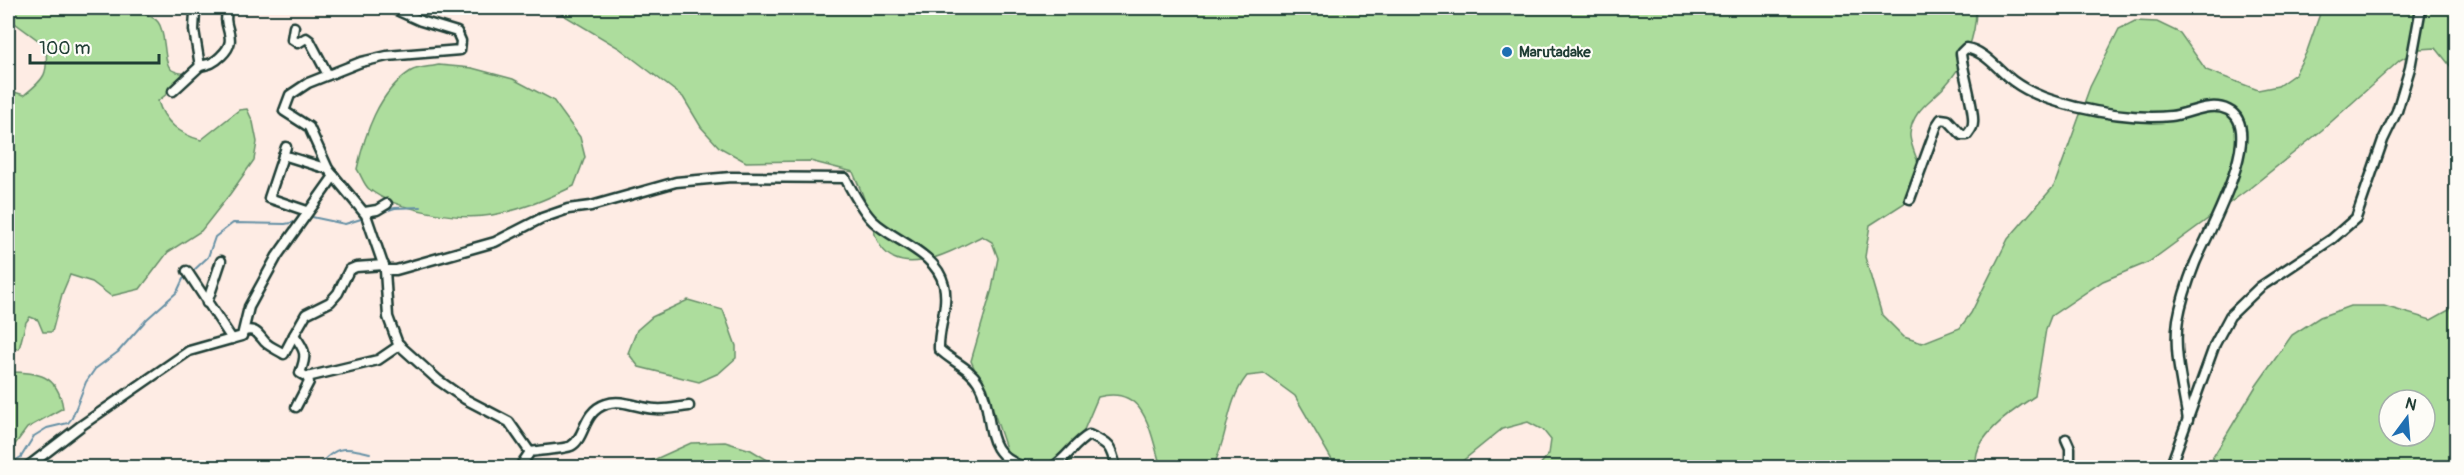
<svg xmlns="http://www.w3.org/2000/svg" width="2464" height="475" font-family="Pangolin,sans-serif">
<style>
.green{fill:#addd9d;stroke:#668d68;stroke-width:1.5;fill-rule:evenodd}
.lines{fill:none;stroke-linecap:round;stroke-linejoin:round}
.stream{stroke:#6590a5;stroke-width:2}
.street-casing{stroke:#1f3d34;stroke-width:13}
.street{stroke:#fdfcf7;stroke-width:8}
.poi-dot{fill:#1f6fb2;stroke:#fdfcf7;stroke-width:2}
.labels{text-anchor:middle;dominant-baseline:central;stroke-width:4.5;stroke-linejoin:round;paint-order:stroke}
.poi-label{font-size:15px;font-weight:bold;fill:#1f3d34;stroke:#fdfcf7;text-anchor:start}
</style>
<rect width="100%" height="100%" fill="#feece4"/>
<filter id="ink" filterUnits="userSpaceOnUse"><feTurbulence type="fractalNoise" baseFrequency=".0167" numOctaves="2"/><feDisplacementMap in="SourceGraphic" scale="12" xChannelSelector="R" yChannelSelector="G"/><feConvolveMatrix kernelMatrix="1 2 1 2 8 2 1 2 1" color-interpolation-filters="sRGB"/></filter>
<g filter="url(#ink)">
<g class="green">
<path d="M 8,8 C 36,8 142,0 158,22 C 167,33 162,63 172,70 C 175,72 181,73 185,74 L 183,81 L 158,101 C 164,122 181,135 201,140 L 239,110 L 247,109 L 253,122 L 257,142 L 254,160 L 230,194 L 201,231 L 168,252 L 140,289 L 111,296 L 92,282 L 70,275 L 62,294 L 52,332 L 43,332 L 38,320 L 30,317 L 26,322 L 19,349 C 12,349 9,347 8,339 L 8,87 L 11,91 L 24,95 C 46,78 48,74 46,46 L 12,21 L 8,15 Z"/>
<path d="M 556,8 L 1976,8 C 1976,38 1965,64 1944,87 C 1930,102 1912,111 1910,134 C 1909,144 1921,167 1924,178 L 1914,197 L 1870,225 L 1865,257 L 1882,315 L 1904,337 L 1922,343 L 1960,328 L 1971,313 L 2008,239 L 2054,186 L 2090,87 L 2119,29 L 2135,21 L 2157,22 L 2180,33 L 2206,70 L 2258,90 L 2278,86 L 2295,74 L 2307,51 L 2322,8 L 2456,8 L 2456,73 L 2436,48 L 2420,49 L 2400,60 L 2322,130 L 2250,188 L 2149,262 L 2103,281 L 2051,316 L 2046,329 L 2035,396 C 2018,407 1982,432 1977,453 C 1976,457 1976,463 1976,467 L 1538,467 L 1549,454 L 1551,440 L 1543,430 L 1528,422 L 1502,429 L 1455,467 L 1336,467 L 1295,396 L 1265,374 L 1247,376 C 1226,402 1228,438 1213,467 L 1161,467 C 1150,433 1146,384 1098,397 L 1070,463 L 1063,467 L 1015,468 L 1012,466 L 993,410 L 971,361 L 992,289 L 998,258 L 992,242 L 982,236 C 954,250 900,283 878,242 C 874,235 873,224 870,216 C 865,200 860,187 853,172 L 810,161 L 746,162 L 719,147 L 701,127 L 683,97 L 619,48 L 560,13 Z"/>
<path d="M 439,65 L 472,68 L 513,79 L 553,100 L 580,137 L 585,157 L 574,186 C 547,199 522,210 492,215 C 460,221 395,210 369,189 C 364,185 361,175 357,169 C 365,134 378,92 411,71 C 418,67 430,67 439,65 Z"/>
<path d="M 688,300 L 723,310 L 736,346 L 736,358 L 719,373 L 699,382 L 639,367 L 628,353 L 637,330 L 652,317 Z"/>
<path d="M 2350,306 L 2384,306 L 2431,320 L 2456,306 L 2456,467 L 2207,467 L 2256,386 L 2292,335 L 2320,317 ZM 2389,400 L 2425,400 L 2425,436 L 2389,436 Z"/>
<path d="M 8,372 C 37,372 58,374 63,408 L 27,428 L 8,454 Z"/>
<path d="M 725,442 L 751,450 L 779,467 L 638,467 L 691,443 Z"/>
</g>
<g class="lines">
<g class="stream">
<path d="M 379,213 L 395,208 L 421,207"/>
<path d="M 312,217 L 345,224 L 374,215"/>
<path d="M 192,272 L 208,257 L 215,237 L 233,223 L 285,224 L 296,222"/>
<path d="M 8,465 L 21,457 L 34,436 L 47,428 L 68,423 L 72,418 L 86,382 L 95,369 L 118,352 L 147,319 L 177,292 L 183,279 L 188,276"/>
<path d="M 316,468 C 337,445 341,447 370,453"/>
</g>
<defs>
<g id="street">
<path d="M 191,8 L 195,12 L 194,30 L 200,66 C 210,64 214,63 221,56 C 241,37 220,29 228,8"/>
<path d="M 392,8 L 421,21 L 457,32 L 461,41 L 460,50 L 387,56 L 361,62 L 308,83 L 290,95 L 284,111 L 309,127 L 328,169 L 366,215 L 385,270 L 388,317 L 398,344 L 438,380 L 465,399 L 509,422 L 530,452"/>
<path d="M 294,27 L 292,39 L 298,43 L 306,38 L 310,41 L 328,75"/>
<path d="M 173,91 L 200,66"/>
<path d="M 286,147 L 269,198 L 307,211"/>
<path d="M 283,155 L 328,169"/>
<path d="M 1910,199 L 1937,125 L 1941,119 L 1948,120 L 1962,135 L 1967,135 C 1970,131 1973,128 1973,123 C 1975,110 1962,70 1961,53 L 1966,48 C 1985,51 1998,70 2013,81 C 2032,95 2053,101 2076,107 C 2106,114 2140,119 2171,116 C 2189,114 2210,101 2228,110 C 2268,129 2206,236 2195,263 C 2188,281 2181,302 2178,320 C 2173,352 2183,388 2188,420"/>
<path d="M 365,212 L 377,210 L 387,204"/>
<path d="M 384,265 L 356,267 L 349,270 L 338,293 L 330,302 L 306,314 L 294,335 C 306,351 307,355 300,373 L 307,377 L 378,360 L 400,345"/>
<path d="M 385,270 L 396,270 L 495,242 L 542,218 L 568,209 L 591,206 L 676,182 L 731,177 L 845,178 C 853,192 861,209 873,221 C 894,241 936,252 944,285 C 949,306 938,328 939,349 C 951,361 969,367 978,382 C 997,415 978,455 1028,468"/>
<path d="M 187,271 L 232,339"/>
<path d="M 207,303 L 221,261"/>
<path d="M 244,331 C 256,328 258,334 265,342 C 270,347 278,350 284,354 L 294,335"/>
<path d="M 296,407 L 309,382 L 307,377"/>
<path d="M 2066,439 L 2070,448 L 2070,468"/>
<path d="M 26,468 L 82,425 L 189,351 L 242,336 L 249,307 L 277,256 L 334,176"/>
<path d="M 519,468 L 530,452 C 540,450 565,449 571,446 C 586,438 582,412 606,404 C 622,398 640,409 656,409 C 667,410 678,407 689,406"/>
<path d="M 1051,468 C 1066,460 1074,443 1089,435 C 1109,444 1111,446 1116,468"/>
<path d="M 2170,468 L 2215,344 L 2230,316 L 2260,287 L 2332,239 L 2356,218 L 2383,140 L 2397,111 L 2410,68 L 2421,8"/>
</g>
</defs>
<use href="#street" class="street-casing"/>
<use href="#street" class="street"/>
</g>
</g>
<circle class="poi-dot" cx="1507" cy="52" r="6"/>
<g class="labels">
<g class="poi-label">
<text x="1519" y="52">Marutadake</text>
</g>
</g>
<rect width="2464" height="475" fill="none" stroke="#fdfcf7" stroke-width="30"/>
<rect x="15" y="15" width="2434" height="445" fill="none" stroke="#1f3d34" stroke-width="2" filter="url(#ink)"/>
<g transform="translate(2407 418) rotate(16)"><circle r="28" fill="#fdfcf7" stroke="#a4b0a9" stroke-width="1.5"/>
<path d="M0-4.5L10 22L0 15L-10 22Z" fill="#1f6fb2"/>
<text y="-9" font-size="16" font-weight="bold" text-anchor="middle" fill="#1f3d34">N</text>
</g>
<path d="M30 54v9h129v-9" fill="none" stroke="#1f3d34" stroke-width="3"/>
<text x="39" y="54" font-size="18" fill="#1f3d34" stroke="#fdfcf7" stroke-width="4.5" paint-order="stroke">100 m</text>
</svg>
